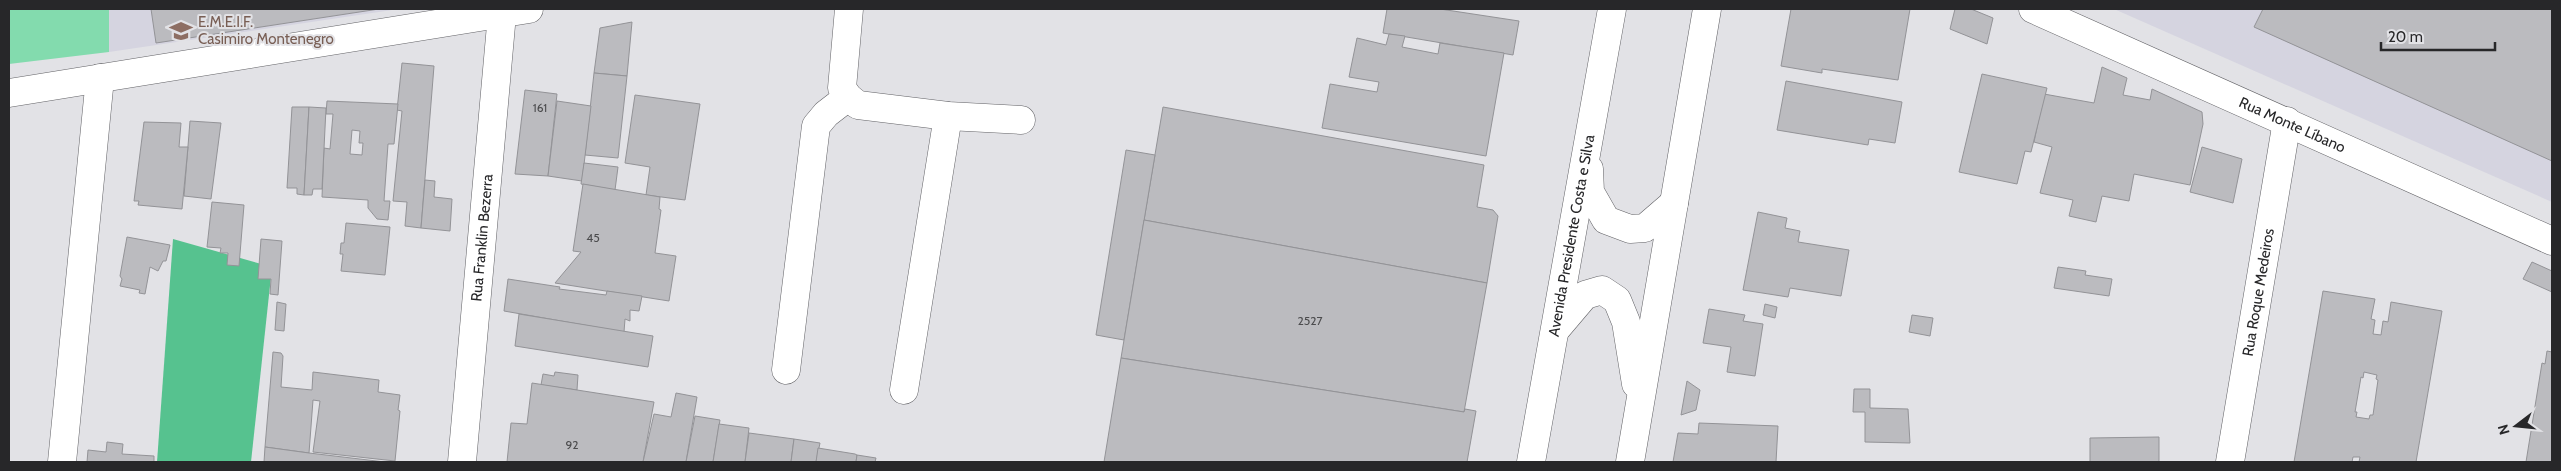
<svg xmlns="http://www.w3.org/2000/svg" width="2561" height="471" font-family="Cabin,sans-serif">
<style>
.built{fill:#d5d4e0}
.green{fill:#83dbae}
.forest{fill:#56c28f}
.building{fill:#bbbbbf;stroke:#939397;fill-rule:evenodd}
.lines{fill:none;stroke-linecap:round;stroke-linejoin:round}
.minor-casing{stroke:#626266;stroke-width:29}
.major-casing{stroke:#626266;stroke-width:29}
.minor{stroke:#fff;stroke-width:28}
.major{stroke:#fff;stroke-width:28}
.labels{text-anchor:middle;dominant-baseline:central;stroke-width:4;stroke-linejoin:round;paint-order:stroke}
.number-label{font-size:12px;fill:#4c4c4e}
.education-label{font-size:15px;fill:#785e54;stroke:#e2e2e6;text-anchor:start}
.street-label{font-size:15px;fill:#272729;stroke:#e2e2e6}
</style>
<rect width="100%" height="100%" fill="#e2e2e6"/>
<g class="built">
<path d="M 109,9 L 399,9 L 109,52 Z"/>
<path d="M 2114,9 L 2552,9 L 2552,202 Z"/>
</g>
<path class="green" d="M 9,9 L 109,9 L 109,52 L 9,64 Z"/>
<path class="forest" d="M 173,239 L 272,267 L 251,462 L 157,462 Z"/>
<g class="building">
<path d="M 151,9 L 379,9 L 156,43 Z"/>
<path d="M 1387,9 L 1440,9 L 1519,21 L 1513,55 L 1383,33 Z"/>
<path d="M 1791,9 L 1910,9 L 1898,80 L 1822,69 L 1822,73 L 1781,66 Z"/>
<path d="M 1955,9 L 1971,9 L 1993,18 L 1987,44 L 1950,29 Z"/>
<path d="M 2263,9 L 2552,9 L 2552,161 L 2254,27 Z"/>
<path d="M 632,22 L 627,76 L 594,73 L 600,28 Z"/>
<path d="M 1389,34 L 1405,36 L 1402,47 L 1438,54 L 1440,43 L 1504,53 L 1486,156 L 1322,128 L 1330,84 L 1377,92 L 1379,82 L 1349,77 L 1357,38 L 1386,45 Z"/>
<path d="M 402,63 L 434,66 L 421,228 L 405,226 L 407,202 L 393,201 L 402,111 L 397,110 Z"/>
<path d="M 2102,67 L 2127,78 L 2123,95 L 2150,100 L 2152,89 L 2202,112 L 2203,124 L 2190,185 L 2134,174 L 2129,201 L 2102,196 L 2096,222 L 2069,216 L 2073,200 L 2040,193 L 2052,147 L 2034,142 L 2044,94 L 2094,103 Z"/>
<path d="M 594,73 L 627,76 L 618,158 L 585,155 Z"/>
<path d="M 1982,74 L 2047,88 L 2031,152 L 2025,151 L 2017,184 L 1959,172 Z"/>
<path d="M 1786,81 L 1902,102 L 1895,143 L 1869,139 L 1868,145 L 1777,130 Z"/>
<path d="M 525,90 L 557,94 L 548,176 L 515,174 Z"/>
<path d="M 635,95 L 700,104 L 685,200 L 646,195 L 650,167 L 625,163 Z"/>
<path d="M 327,101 L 398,104 L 394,144 L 388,144 L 384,201 L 390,201 L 388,220 L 377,219 L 368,208 L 368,200 L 322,197 L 324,148 L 330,149 L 333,114 L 326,114 ZM 352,130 L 360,131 L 359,143 L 363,143 L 362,155 L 350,154 Z"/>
<path d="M 557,101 L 591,106 L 582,181 L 548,176 Z"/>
<path d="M 292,107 L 309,107 L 304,195 L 297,194 L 297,188 L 287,188 Z"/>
<path d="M 309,107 L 326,108 L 322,189 L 313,189 L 312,195 L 304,195 Z"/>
<path d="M 1163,107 L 1484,165 L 1477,207 L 1493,210 L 1498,216 L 1487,283 L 1144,220 Z"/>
<path d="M 190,121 L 221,123 L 211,199 L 184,196 Z"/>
<path d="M 144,122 L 181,123 L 179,147 L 188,147 L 182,209 L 138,205 L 139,201 L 134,201 Z"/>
<path d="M 2202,147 L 2242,159 L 2233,203 L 2190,192 Z"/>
<path d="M 1126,150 L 1155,155 L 1124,340 L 1096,335 Z"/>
<path d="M 584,163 L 618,167 L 615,190 L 581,184 Z"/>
<path d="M 425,180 L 435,181 L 434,197 L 452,199 L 450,231 L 421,228 Z"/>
<path d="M 583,184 L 660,197 L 659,209 L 661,210 L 655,253 L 676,256 L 669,301 L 555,283 L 581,252 L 573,251 Z"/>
<path d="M 212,202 L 244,205 L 239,266 L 227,265 L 228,253 L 220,253 L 221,248 L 207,247 Z"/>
<path d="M 1758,212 L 1787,218 L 1785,228 L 1800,231 L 1798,242 L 1849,250 L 1841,296 L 1790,288 L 1788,297 L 1743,290 Z"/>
<path d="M 1144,220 L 1487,283 L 1464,412 L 1121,358 Z"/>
<path d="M 346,223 L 390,227 L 385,275 L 341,271 L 343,254 L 340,254 L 341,243 L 344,243 Z"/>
<path d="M 127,237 L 170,245 L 166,261 L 163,261 L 158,271 L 150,267 L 145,294 L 139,293 L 140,290 L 120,286 L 122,279 L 120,276 Z"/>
<path d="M 261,239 L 282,241 L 278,295 L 270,294 L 271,279 L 258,279 Z"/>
<path d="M 2532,262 L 2552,271 L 2552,292 L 2523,279 Z"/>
<path d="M 2058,267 L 2086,271 L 2085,275 L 2112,279 L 2109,296 L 2054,288 Z"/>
<path d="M 508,279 L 560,287 L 559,289 L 606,295 L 607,291 L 642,296 L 639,311 L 630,310 L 630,321 L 625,319 L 624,332 L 504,311 Z"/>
<path d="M 2323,291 L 2375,299 L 2371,319 L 2375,320 L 2373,334 L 2381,335 L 2383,321 L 2388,322 L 2391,302 L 2442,311 L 2416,462 L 2359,462 L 2360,457 L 2353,457 L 2352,462 L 2294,462 ZM 2364,372 L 2377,375 L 2376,379 L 2378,380 L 2373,415 L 2370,415 L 2369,419 L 2356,417 L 2357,412 L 2355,412 L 2361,377 L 2363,378 Z"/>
<path d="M 277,302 L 286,304 L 284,331 L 275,330 Z"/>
<path d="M 1765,304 L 1777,307 L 1775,318 L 1763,315 Z"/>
<path d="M 1709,309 L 1745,315 L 1743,321 L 1763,324 L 1755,376 L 1727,372 L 1731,347 L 1703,343 Z"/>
<path d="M 519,314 L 653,336 L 648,367 L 515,346 Z"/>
<path d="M 1912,315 L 1933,318 L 1930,336 L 1909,332 Z"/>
<path d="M 2547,351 L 2552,352 L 2552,462 L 2526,462 L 2542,363 L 2545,364 Z"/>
<path d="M 273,352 L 281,353 L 283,356 L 281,387 L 312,390 L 313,372 L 379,380 L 378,392 L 400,395 L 398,410 L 400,411 L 395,461 L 313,452 L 320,401 L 313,400 L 309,453 L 265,447 Z"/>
<path d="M 1121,358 L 1464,412 L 1465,409 L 1476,411 L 1467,462 L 1104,462 Z"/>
<path d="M 555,372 L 578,375 L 577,390 L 541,385 L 543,374 L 554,376 Z"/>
<path d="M 1687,381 L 1700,390 L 1696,410 L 1681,415 Z"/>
<path d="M 532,383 L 654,402 L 643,462 L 507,462 L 511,423 L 527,424 Z"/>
<path d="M 1854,389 L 1870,389 L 1870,408 L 1908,409 L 1910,443 L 1865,442 L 1865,412 L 1853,412 Z"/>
<path d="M 676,393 L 697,397 L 686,462 L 643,462 L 654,414 L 671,417 Z"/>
<path d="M 695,416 L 720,420 L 713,462 L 686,462 Z"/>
<path d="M 1699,423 L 1778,426 L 1776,462 L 1673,462 L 1678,433 L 1698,434 Z"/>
<path d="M 719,424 L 749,428 L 745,462 L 713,462 Z"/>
<path d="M 749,433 L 794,439 L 791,462 L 745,462 Z"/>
<path d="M 2159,437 L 2159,462 L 2090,462 L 2090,438 Z"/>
<path d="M 794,439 L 820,443 L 816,462 L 791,462 Z"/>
<path d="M 107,442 L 123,444 L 122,454 L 154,456 L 154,462 L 87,462 L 88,450 L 106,452 Z"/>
<path d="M 265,447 L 309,453 L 385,462 L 264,462 Z"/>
<path d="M 818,448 L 855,454 L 857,455 L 856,462 L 816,462 Z"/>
<path d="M 857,455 L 876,458 L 875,462 L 856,462 Z"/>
</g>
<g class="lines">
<defs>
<g id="minor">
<path d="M 849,9 L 842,88 L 848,97 L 858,105 L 948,116 L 1021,120"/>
<path id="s1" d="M 2033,9 L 2552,241"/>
<path d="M 9,93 L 529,9"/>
<path d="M 786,370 L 816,126 L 826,114 L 848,97"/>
<path d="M 904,390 L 948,116"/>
<path d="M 62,462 L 100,78"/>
<path id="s2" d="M 462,462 L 502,14"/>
<path id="s3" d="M 2230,462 L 2287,121"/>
</g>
<g id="major">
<path d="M 1589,169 L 1590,192 L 1606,220 L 1630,229 L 1645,228 L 1674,203"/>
<path d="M 1557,328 L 1585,295 L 1602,290 L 1617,300 L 1626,322 L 1636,384"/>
<path id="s4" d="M 1531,462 L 1612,9"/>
<path d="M 1630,462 L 1707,9"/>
</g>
</defs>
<use href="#minor" class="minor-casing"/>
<use href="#major" class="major-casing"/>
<use href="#minor" class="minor"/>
<use href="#major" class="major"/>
</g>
<defs>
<symbol id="school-bare" viewBox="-9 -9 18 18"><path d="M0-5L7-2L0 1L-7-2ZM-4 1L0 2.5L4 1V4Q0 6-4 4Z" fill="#8d6e63" stroke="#e2e2e6" stroke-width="2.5" paint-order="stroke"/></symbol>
</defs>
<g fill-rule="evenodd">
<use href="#school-bare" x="165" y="15" width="32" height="32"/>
</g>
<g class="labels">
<g class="number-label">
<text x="540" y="107">161</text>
<text x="593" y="237">45</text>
<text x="1310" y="320">2527</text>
<text x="572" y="444">92</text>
</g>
<g class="education-label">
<text x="198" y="22">E.M.E.I.F.<tspan x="198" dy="17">Casimiro Montenegro</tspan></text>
</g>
<g class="street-label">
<text stroke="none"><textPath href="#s1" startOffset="284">Rua Monte Líbano</textPath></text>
<text stroke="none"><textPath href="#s4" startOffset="230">Avenida Presidente Costa e Silva</textPath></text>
<text stroke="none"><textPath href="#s2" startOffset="225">Rua Franklin Bezerra</textPath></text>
<text stroke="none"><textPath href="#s3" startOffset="172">Rua Roque Medeiros</textPath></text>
</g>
</g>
<rect width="2561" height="471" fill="none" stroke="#272729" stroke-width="20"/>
<g transform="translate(2516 426) rotate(254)" stroke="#e2e2e6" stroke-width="4" paint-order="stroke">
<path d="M0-4L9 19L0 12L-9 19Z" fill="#272729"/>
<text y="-8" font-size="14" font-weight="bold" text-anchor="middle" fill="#272729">N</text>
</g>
<path d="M2381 42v8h114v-8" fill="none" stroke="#272729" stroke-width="2.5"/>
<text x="2388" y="42" font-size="15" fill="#272729" stroke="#e2e2e6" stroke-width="4" paint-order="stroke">20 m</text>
</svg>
